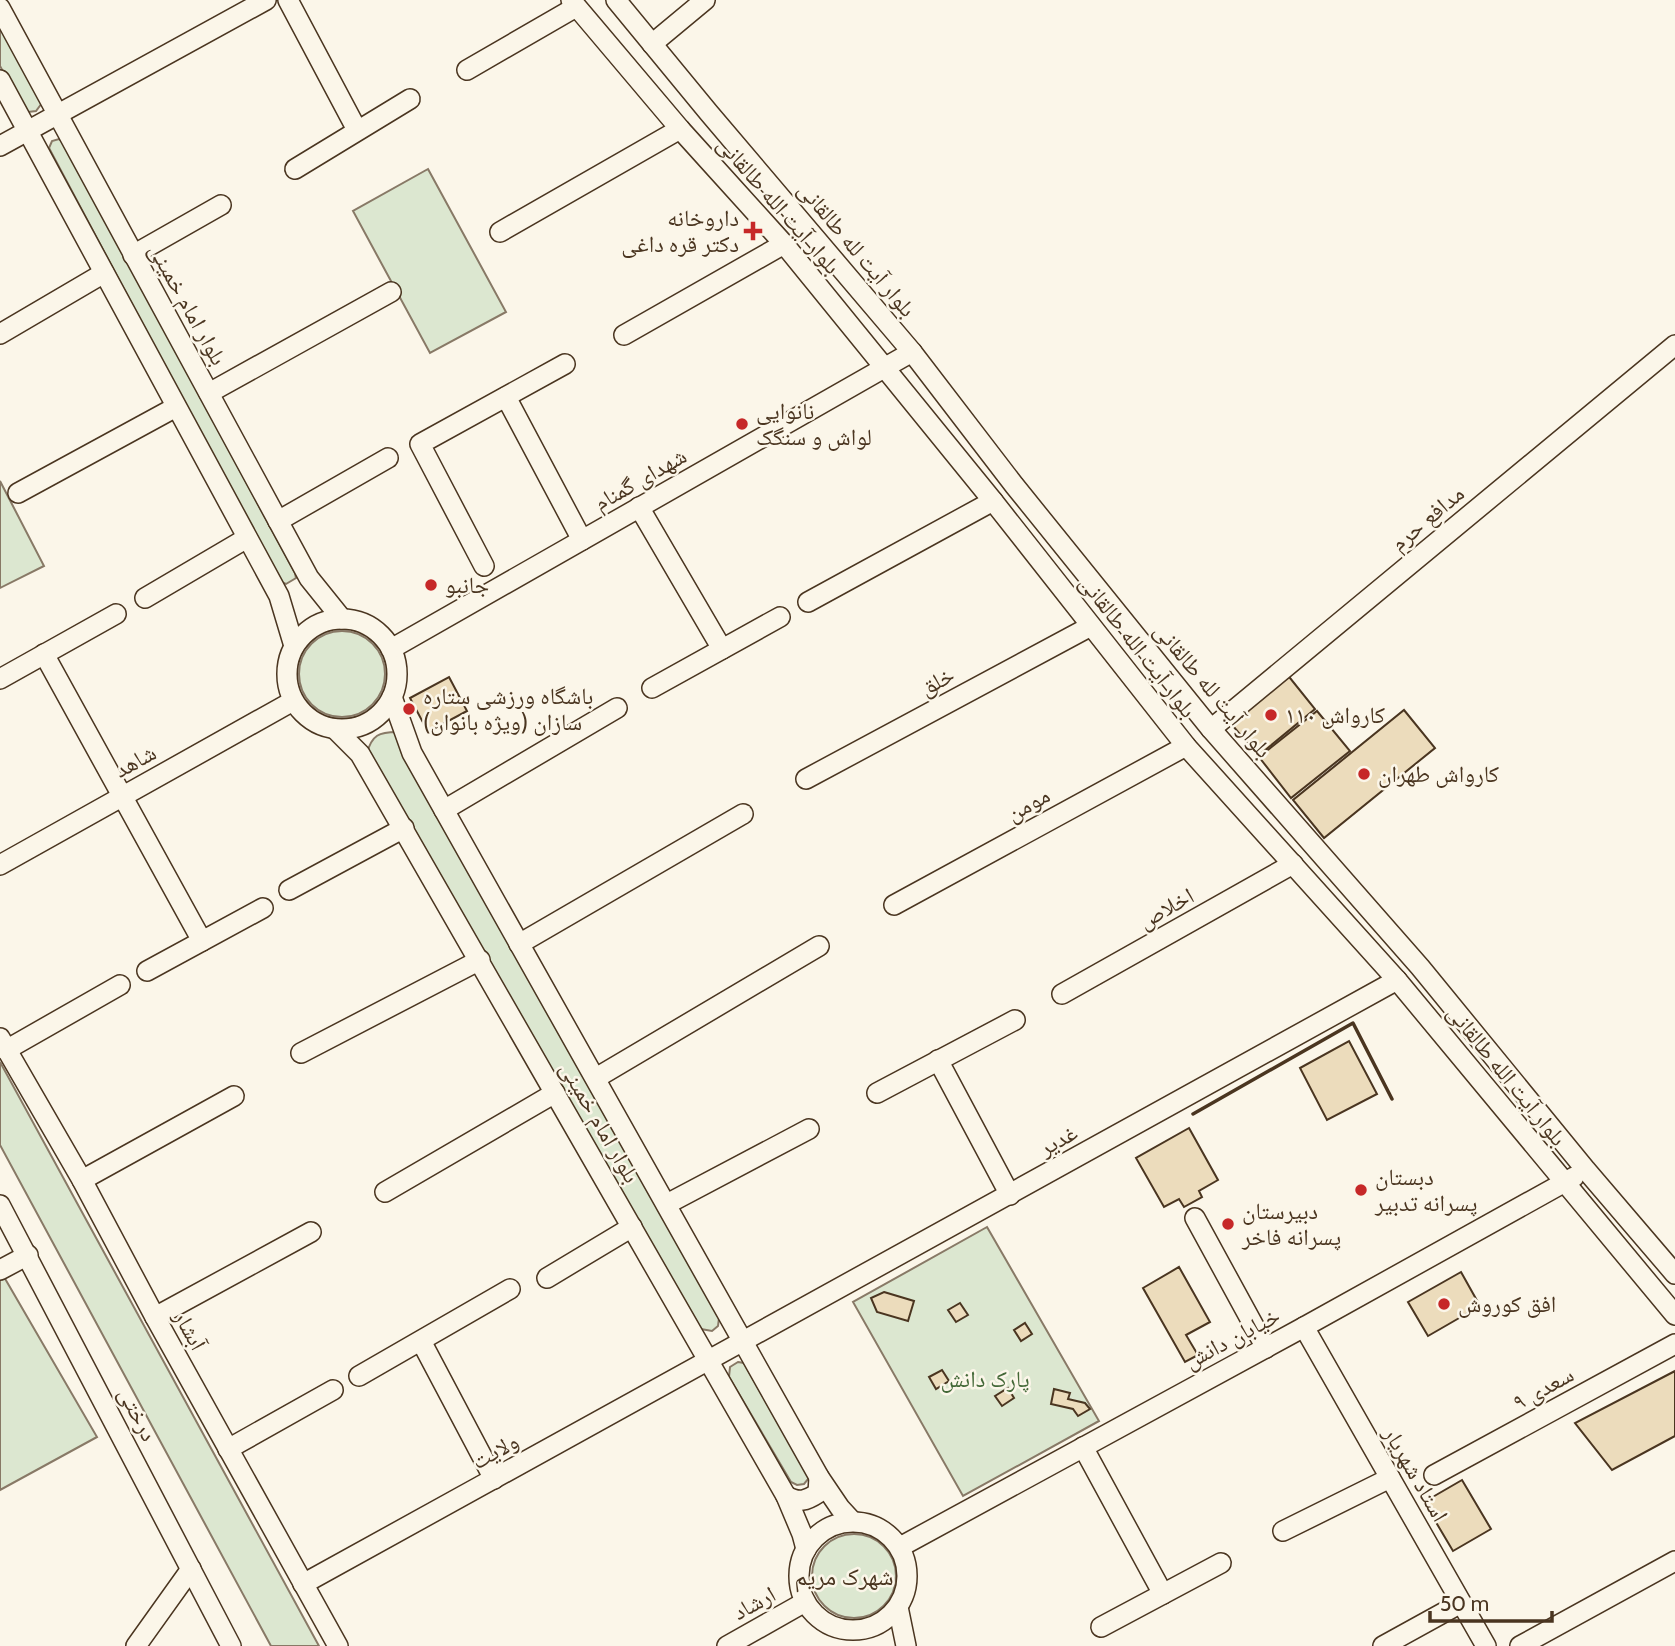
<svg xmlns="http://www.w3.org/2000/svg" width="1675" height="1646" font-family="Cabin,'Noto Naskh Arabic',sans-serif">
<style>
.green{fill:#dce7d0;stroke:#887966;stroke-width:2}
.building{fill:#ecdcbc;stroke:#4a3520;stroke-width:2}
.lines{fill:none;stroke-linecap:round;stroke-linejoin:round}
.minor-casing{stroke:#4a3520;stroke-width:22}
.minor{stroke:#fbf6e9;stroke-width:19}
.wall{stroke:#4a3520;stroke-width:3.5}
.poi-dot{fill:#c62828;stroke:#fbf6e9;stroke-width:2.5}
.labels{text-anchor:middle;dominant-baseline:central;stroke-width:5;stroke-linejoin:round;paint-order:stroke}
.street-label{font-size:23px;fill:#4a3520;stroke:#fbf6e9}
.poi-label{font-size:23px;fill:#4a3520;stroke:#fbf6e9;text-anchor:start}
.park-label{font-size:23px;fill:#436837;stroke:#fbf6e9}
.neighbourhood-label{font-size:24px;fill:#4a3520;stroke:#fbf6e9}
</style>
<rect width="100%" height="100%" fill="#fbf6e9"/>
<g class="green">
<path d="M 0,21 L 42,103 L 36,111 L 28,112 L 23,108 L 0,66 Z"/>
<path d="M 59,139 L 64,143 L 295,573 L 296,578 L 286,584 L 279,581 L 49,148 L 52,141 Z"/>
<path d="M 428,169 L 506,312 L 430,353 L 353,211 Z"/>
<path d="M 0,481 L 44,566 L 0,588 Z"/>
<circle cx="342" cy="674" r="43"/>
<path d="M 397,732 L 719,1318 L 718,1326 L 712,1331 L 701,1329 L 367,753 C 372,735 379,732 397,732 Z"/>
<path d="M 0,1062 L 319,1646 L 271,1646 L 0,1145 Z"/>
<path d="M 987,1227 L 1099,1421 L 963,1496 L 853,1302 Z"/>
<path d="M 0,1270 L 97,1437 L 0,1490 Z"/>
<path d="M 738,1362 L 744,1363 L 809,1478 L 804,1484 L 797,1485 L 791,1482 L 729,1377 L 730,1367 Z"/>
<circle cx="854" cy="1576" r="42"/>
</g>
<g class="building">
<path d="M 1286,673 L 1315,709 L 1258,756 L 1228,720 Z"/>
<path d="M 449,677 L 467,711 L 428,732 L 410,698 Z"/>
<path d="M 1404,710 L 1435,748 L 1324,838 L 1293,800 Z"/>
<path d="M 1317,711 L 1350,751 L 1291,798 L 1259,757 Z"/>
<path d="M 1349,1041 L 1377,1094 L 1327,1120 L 1300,1068 Z"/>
<path d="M 1189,1128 L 1218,1180 L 1199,1191 L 1202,1197 L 1184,1207 L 1179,1199 L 1164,1207 L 1136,1158 Z"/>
<path d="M 1179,1267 L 1210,1322 L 1186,1335 L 1198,1355 L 1185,1362 L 1143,1288 Z"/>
<path d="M 1461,1272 L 1480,1306 L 1428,1336 L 1408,1302 Z"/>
<path d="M 884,1292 L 914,1301 L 908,1321 L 877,1312 L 871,1298 Z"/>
<path d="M 960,1303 L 968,1315 L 956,1322 L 948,1310 Z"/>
<path d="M 1025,1323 L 1032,1334 L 1021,1341 L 1014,1330 Z"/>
<path d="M 942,1370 L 949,1381 L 936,1389 L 929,1377 Z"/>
<path d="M 1675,1371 L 1675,1436 L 1612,1470 L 1575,1423 Z"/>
<path d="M 1008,1388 L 1014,1398 L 1002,1406 L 995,1396 Z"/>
<path d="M 1054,1389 L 1070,1393 L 1068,1399 L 1085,1403 L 1090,1409 L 1078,1416 L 1073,1409 L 1051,1404 Z"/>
<path d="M 1462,1480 L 1491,1529 L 1453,1551 L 1424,1502 Z"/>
</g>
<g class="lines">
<defs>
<g id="minor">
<path d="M 288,0 L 357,130"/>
<path d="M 571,0 L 680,129 L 784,244 L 993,501 L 1186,746 L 1397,980 L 1675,1315"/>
<path d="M 616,0 L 709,113 L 912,352 L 1014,485 L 1211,729 L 1420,967 L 1586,1170 L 1675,1274"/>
<path d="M 0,8 L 309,578 L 342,619"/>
<path d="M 652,44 L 705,0"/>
<path d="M 467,70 L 576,7"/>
<path d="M 0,80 L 279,596 L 294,646"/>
<path d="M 0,146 L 266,0"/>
<path d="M 295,169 L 410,99"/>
<path d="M 500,232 L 680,129"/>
<path d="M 133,255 L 221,205"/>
<path d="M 0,334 L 104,273"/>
<path d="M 624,335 L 784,244"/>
<path d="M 209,393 L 391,292"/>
<path d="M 506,397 L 582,540"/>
<path d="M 18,493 L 176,407"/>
<path d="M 639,507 L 722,649"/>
<path d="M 278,521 L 388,458"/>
<path d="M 484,566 L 420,444 L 565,364"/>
<path d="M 145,598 L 247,538"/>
<path d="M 808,602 L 993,501"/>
<circle cx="342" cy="674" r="55"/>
<path d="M 391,649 L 912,352"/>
<path d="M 44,654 L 202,941"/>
<path d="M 0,679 L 116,614"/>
<path d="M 652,688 L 780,617"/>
<path d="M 392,697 L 412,753 L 819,1477 L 840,1508 L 852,1521"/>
<path d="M 335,729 L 360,754 L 786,1496 L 802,1534 L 806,1549"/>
<path d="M 1211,729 L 1675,345"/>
<path d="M 806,779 L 1091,626"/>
<path d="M 444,810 L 617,708"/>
<path d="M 0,865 L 293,701"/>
<path d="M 289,890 L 404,828"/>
<path d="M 894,905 L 1186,746"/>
<path d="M 519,944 L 743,814"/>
<path d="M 147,971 L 263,908"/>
<path d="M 1062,994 L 1293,864"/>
<path d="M 0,1038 L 82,1180 L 155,1317 L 338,1646"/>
<path d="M 6,1050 L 120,985"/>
<path d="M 301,1053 L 480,960"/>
<path d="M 938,1060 L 1010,1195"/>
<path d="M 596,1078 L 819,946"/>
<path d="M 877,1093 L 1015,1020"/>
<path d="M 82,1180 L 234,1096"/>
<path d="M 385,1192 L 555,1093"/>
<path d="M 667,1204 L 809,1129"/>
<path d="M 0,1205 L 231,1646"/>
<path d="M 1195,1218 L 1266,1348"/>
<path d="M 0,1270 L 28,1255"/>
<path d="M 547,1278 L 632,1227"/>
<path d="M 155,1317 L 311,1232"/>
<path d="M 1304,1327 L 1486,1646"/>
<path d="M 421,1341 L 494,1479"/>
<path d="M 359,1376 L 510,1289"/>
<path d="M 1083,1447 L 1163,1594"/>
<path d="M 228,1449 L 333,1390"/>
<path d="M 1434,1475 L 1675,1344"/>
<path d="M 786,1496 C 799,1503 806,1501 818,1493 L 819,1477"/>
<circle cx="853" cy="1576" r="54"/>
<path d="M 1283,1531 L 1390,1478"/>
<path d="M 900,1547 L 1304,1327 L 1574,1177"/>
<path d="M 303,1584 L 1397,980"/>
<path d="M 898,1607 L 906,1646"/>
<path d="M 1101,1627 L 1221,1563"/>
<path d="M 136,1646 L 191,1569"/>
<path d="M 727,1646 L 805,1602"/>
<path d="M 1383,1646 L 1461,1603"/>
<path d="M 1520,1646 L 1675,1561"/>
</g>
</defs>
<use href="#minor" class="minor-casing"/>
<use href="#minor" class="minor"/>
<path class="wall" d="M 1193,1114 L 1353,1023 L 1392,1099"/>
</g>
<g class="poi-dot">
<path d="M749.5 220.5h7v7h7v7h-7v7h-7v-7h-7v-7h7z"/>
<circle cx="742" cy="424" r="7"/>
<circle cx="431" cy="585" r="7"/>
<circle cx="409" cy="709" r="7"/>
<circle cx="1271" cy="715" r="7"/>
<circle cx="1364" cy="774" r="7"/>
<circle cx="1361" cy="1190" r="7"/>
<circle cx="1228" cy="1224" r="7"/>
<circle cx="1444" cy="1304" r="7"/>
</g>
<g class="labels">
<g class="street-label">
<text transform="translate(779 205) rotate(49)">بلوار آیت الله طالقانی</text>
<text transform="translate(857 249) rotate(50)">بلوار آیت لله طالقانی</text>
<text transform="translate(188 304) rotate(61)">بلوار امام خمینی</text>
<text transform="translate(640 479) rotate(-30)">شهدای گمنام</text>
<text transform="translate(1427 518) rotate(-40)">مدافع حرم</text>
<text transform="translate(1138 646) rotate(52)">بلوار آیت الله طالقانی</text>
<text transform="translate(937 681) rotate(-28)">خلق</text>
<text transform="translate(1213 690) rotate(50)">بلوار آیت لله طالقانی</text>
<text transform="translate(135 761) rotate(-29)">شاهد</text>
<text transform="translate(1028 804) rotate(-29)">مومن</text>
<text transform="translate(1166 908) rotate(-29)">اخلاص</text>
<text transform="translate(1507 1075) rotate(51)">بلوار آیت الله طالقانی</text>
<text transform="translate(600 1122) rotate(60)">بلوار امام خمینی</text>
<text transform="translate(1058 1140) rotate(-29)">غدیر</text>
<text transform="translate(190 1330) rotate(61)">آبشار</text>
<text transform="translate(1232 1338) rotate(-28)">خیابان دانش</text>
<text transform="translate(1543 1388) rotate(-29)">سعدی ۹</text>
<text transform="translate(138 1414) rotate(63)">درختی</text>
<text transform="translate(495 1451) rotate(-29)">ولایت</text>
<text transform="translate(1416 1474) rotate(60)">استاد شهریار</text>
<text transform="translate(754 1603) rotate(-29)">ارشاد</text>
</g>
<g class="poi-label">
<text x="739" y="218" text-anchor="end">داروخانه<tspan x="739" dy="26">دکتر قره داغی</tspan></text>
<text x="756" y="411">نانوایی<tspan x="756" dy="26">لواش و سنگک</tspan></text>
<text x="445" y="585">جانبو</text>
<text x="423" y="696">باشگاه ورزشی ستاره<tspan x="423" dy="26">سازان (ویژه بانوان)</tspan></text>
<text x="1285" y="715">کارواش ۱۱۰</text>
<text x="1378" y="774">کارواش طهران</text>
<text x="1375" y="1177">دبستان<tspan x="1375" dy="26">پسرانه تدبیر</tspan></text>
<text x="1242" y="1211">دبیرستان<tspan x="1242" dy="26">پسرانه فاخر</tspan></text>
<text x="1458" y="1304">افق کوروش</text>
</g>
<g class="park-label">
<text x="985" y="1379">پارک دانش</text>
</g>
<g class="neighbourhood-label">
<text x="844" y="1576">شهرک مریم</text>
</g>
</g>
<path d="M1430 1611v10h122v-10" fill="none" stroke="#4a3520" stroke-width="3.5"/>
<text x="1440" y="1611" font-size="21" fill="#4a3520" stroke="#fbf6e9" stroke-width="5" paint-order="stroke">50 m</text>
</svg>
